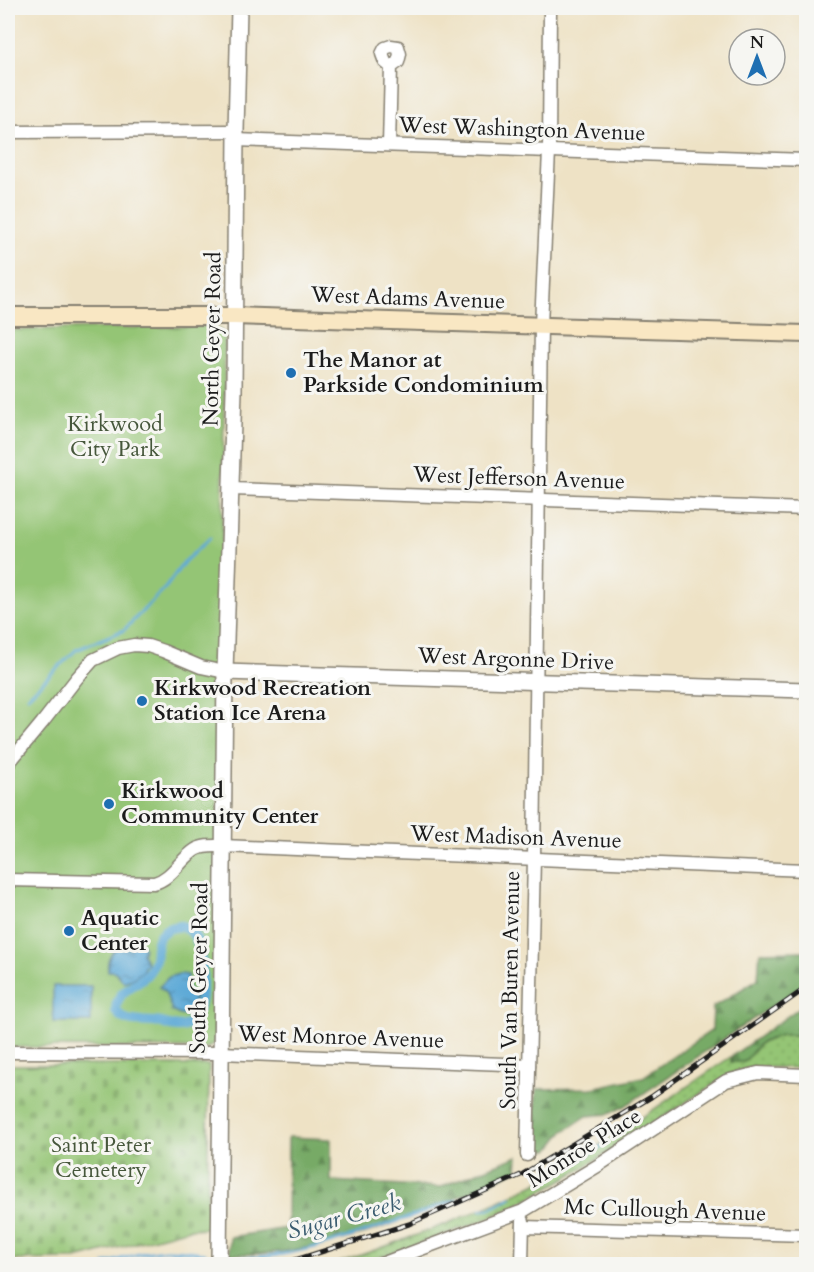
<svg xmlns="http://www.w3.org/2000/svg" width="814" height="1272" font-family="Cardo,serif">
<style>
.grass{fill:url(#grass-dots);stroke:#587048;stroke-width:1.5}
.forest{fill:url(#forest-firs);stroke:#4a6341;stroke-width:1.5}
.cemetery{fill:url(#cemetery-stones);stroke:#587048;stroke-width:1.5}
.park{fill:#94c574;stroke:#587048;stroke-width:1.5}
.water{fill:url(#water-ripples);stroke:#3d637a;stroke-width:1.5}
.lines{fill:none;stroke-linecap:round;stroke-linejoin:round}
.stream{stroke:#5eaad7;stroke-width:3}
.canal{stroke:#5eaad7;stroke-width:10}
.minor-casing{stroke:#857f70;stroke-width:15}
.tertiary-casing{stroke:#857f70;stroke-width:18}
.secondary-casing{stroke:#857f70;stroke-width:20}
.minor{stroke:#fff;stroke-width:12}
.tertiary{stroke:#fff;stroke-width:15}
.secondary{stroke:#f9e7c3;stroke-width:16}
.rail-casing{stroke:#1c1c1c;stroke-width:5}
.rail{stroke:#f6f6f2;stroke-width:3;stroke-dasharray:9;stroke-linecap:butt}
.poi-dot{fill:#1f6fb2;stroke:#f6f6f2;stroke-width:2}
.labels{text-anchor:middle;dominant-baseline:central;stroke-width:6;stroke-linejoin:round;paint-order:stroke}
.street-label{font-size:22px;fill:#1c1c1c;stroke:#f6f6f2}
.poi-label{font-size:22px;font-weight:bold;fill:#1c1c1c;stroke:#f6f6f2;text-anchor:start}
.park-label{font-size:22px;fill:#46573b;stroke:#f6f6f2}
.water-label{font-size:24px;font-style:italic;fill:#3a5c70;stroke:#f6f6f2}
</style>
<defs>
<pattern id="grass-dots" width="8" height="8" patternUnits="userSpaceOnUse" patternTransform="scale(1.5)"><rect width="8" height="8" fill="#94c574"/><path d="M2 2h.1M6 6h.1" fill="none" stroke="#7fa964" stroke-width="1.8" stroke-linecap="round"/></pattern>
<pattern id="forest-firs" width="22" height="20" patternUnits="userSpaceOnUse" patternTransform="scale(1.5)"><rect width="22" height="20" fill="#7a6"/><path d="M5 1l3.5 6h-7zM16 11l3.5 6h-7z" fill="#618a53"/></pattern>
<pattern id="cemetery-stones" width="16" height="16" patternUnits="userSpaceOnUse" patternTransform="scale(1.5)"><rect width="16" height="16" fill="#94c574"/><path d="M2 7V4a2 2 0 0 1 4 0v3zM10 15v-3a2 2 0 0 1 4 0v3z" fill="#7fa964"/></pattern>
<pattern id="water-ripples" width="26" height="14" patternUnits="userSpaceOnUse" patternTransform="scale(1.5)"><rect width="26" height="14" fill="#5eaad7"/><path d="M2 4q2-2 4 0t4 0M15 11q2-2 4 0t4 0" fill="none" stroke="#4d8aae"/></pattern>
</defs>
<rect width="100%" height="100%" fill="#f6f6f2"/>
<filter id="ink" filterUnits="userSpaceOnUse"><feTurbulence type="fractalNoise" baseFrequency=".0167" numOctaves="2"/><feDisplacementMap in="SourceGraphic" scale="12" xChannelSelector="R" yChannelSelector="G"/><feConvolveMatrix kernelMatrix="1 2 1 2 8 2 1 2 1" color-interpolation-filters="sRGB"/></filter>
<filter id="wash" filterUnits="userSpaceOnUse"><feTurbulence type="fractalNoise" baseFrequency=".008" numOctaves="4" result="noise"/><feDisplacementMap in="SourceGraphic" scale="24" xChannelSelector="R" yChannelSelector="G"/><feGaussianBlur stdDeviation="1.35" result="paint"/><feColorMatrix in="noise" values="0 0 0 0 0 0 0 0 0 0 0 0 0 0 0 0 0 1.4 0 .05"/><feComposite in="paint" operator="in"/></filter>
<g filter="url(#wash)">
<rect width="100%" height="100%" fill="#eee2c5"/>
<path class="grass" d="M 781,1035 L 806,1035 L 806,1068 L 751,1067 L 730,1074 L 580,1170 L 513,1207 L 482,1221 L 392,1253 L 356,1264 L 335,1264 C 407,1239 481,1214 549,1176 C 612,1140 671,1097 732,1056 L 731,1062 L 744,1062 L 760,1043 Z"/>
<g class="forest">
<path d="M 806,951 L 806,983 L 625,1106 L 609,1114 L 587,1116 L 563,1132 L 549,1150 L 534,1150 L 536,1089 L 592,1088 L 643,1077 L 712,1030 L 713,1007 L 758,979 L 760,952 Z"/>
<path d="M 806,1003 L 806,1035 L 781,1035 L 760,1043 L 744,1062 L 731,1062 L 732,1056 Z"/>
<path d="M 288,1137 L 331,1139 L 331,1181 L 440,1187 L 518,1156 L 517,1170 C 427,1212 330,1258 229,1254 L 230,1237 L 287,1228 Z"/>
</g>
<path class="cemetery" d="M 8,1065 L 209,1065 L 207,1228 L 189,1229 L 76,1259 L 8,1260 Z"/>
<path class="park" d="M 211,326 C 219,328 222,330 225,338 L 215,1041 L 211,1046 L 207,1048 L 8,1047 L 8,330 Z"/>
<g class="water">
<path d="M 137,942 C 143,943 146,947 142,953 L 144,958 L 148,964 L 144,966 L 143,971 L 132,979 L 124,982 C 117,977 120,970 108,971 C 106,957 112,949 125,944 L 127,948 L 130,949 Z"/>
<path d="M 179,974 L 188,975 C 185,982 188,991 195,994 L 195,999 L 193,999 C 196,1007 191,1018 180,1015 C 177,1014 174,1012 171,1011 L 172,1009 C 166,1001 169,992 159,987 L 169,977 Z"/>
<rect x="53" y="986" width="38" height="36"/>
</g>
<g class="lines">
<g class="stream">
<path d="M 28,696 L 76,650 L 124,630 L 166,587 L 184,562 L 210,538"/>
<path d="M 547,1179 L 602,1146"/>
<path d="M 481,1210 L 490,1209 L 512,1197"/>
<path d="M 239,1258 C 296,1259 359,1233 413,1216 C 428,1211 442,1203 457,1201"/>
<path d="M 105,1264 C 125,1258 146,1251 167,1250 C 180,1250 192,1252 205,1253"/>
</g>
<path class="canal" d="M 181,926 C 187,928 191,930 195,937 C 205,953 207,1019 185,1026 C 174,1030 165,1022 154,1022 C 139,1020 126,1025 116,1011 C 116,989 135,987 147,974 C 161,959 152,945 160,935 C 166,928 173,927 181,926 Z"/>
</g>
</g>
<g filter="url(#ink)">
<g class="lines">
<defs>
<g id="minor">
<path d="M 8,132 L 236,131"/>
<path d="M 236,140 L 806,160"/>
<path d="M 389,145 L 391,67 L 398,62 L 400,54 L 398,47 L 391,46 L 385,48 L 382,54 L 385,62 L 391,67"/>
<path d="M 231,489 L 806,509"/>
<path d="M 8,764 L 42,723 L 77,678 L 93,660 L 118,648 L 134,645 L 148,646 L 163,651 L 201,667 L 225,672"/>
<path d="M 8,880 L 154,883 C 171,879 181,859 195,850 C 203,845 214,846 223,846 L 806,870"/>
<path d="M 8,1052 L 221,1053 L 529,1065"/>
<path d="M 527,1155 L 534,859 L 541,325 L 549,151 L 550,8"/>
<path d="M 523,1227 L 806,1235"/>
<path d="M 381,1264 L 523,1211 L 599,1165 L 726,1081 L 758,1073 L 806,1075"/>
<path d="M 522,1264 L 523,1221"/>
</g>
<g id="tertiary">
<path d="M 225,672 L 806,690"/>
<path d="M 219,1264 L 225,672 L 234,391 L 236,131 L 239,8"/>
</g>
<path id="secondary" d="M 8,316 L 234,316 L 806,334"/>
</defs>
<use href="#minor" class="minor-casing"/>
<use href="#tertiary" class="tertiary-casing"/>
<use href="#secondary" class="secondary-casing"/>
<use href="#minor" class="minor"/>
<use href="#tertiary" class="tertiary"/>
<use href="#secondary" class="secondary"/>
<defs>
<path id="rail" d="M 276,1264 L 289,1262 L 409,1224 L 523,1174 L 651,1097 L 806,988"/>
</defs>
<use href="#rail" class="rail-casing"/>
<use href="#rail" class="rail"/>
</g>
</g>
<g class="poi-dot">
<circle cx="291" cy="373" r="6"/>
<circle cx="142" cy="701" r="6"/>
<circle cx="109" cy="804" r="6"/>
<circle cx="69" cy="931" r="6"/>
</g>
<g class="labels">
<g class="street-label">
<text transform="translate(522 129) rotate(2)">West Washington Avenue</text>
<text transform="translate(408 298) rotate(2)">West Adams Avenue</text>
<text transform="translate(212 339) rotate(-89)">North Geyer Road</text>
<text transform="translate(519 478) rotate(2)">West Jefferson Avenue</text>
<text transform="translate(516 659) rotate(2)">West Argonne Drive</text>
<text transform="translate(516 837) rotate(2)">West Madison Avenue</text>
<text transform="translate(199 968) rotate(-89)">South Geyer Road</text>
<text transform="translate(510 990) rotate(-89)">South Van Buren Avenue</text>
<text transform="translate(341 1037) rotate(2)">West Monroe Avenue</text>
<text transform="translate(584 1148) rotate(-32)">Monroe Place</text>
<text transform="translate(665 1210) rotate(2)">Mc Cullough Avenue</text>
</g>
<g class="poi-label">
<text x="303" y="360">The Manor at<tspan x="303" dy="25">Parkside Condominium</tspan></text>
<text x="154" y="688">Kirkwood Recreation<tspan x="154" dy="25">Station Ice Arena</tspan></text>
<text x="121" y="791">Kirkwood<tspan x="121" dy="25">Community Center</tspan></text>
<text x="81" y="918">Aquatic<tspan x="81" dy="25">Center</tspan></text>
</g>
<g class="park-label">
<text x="115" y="424">Kirkwood<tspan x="115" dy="25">City Park</tspan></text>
<text x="101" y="1145">Saint Peter<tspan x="101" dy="25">Cemetery</tspan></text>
</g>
<g class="water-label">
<text transform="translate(344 1217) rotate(-15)">Sugar Creek</text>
</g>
</g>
<rect width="814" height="1272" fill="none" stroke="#f6f6f2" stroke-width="30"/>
<g transform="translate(757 57)"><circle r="28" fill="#f6f6f2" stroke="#9f9f9c" stroke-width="1.5"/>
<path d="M0-4.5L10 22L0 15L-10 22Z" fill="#1f6fb2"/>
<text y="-9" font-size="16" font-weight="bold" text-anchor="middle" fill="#1c1c1c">N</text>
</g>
</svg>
